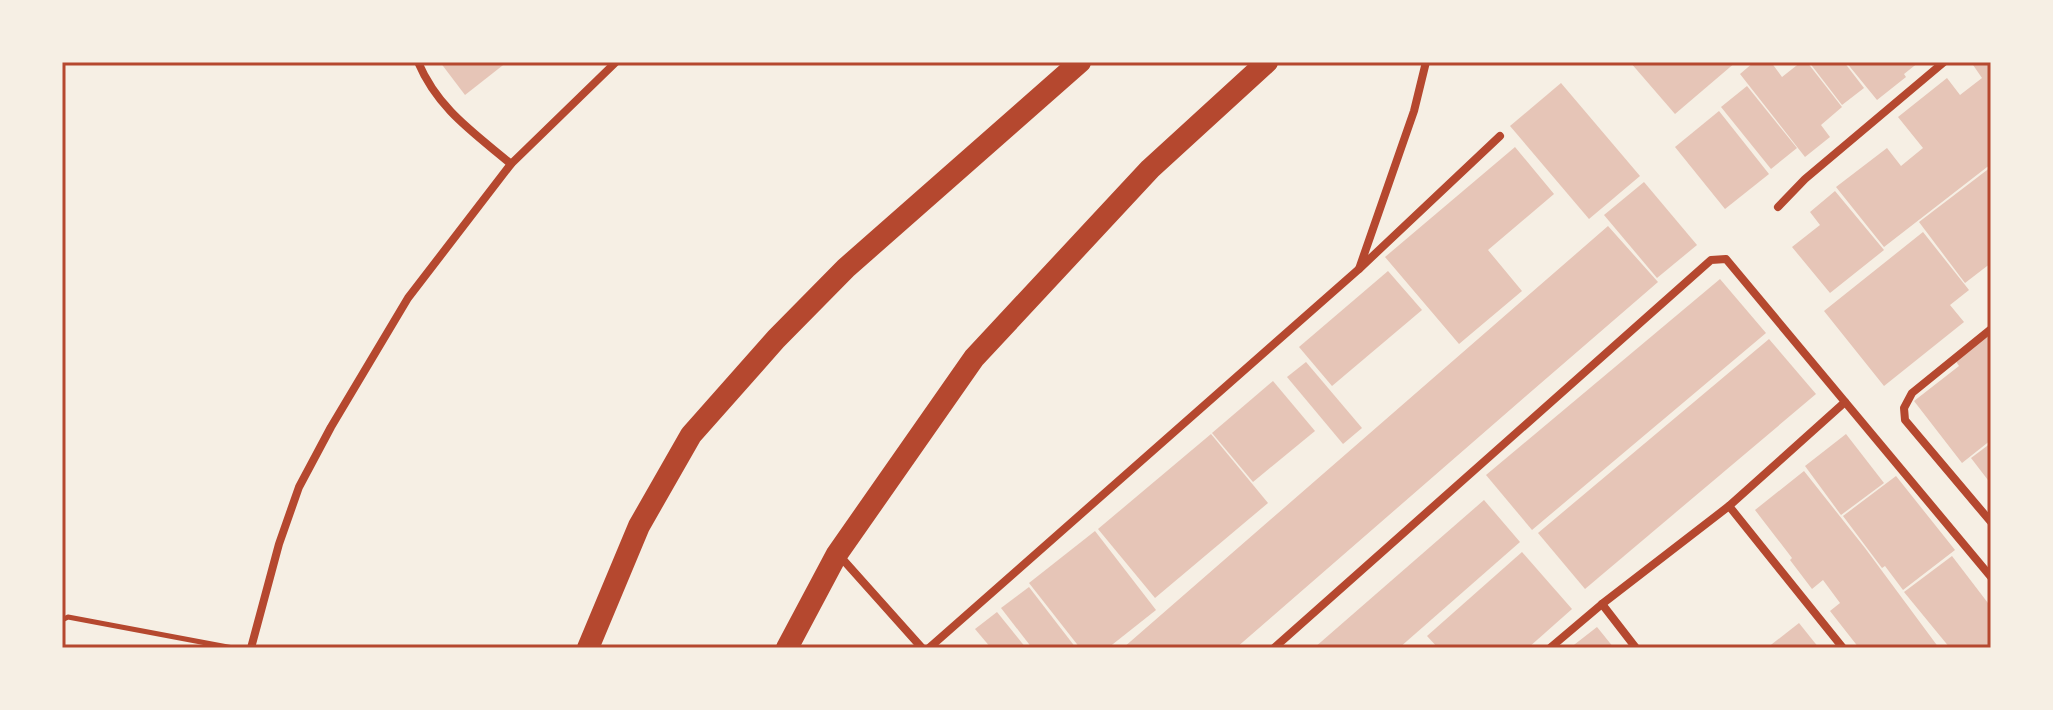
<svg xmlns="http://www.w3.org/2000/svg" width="2053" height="710" font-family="'Libre Baskerville',serif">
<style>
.building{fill:#e6c5b7}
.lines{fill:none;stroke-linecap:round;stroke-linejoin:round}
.path{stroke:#b5482f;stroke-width:5}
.minor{stroke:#b5482f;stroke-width:8}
.trunk{stroke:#b5482f;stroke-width:22}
.neatline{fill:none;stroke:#b5482f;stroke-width:3}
</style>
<rect width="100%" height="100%" fill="#f6efe4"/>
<g class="building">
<path d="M 440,62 L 507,62 L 465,95 Z"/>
<path d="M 1630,62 L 1736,62 L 1675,114 Z"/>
<path d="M 1754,62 L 1771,62 L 1782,77 L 1801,62 L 1807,62 L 1842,107 L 1821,125 L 1830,137 L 1805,157 L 1740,74 Z"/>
<path d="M 1809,62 L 1844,62 L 1864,88 L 1842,105 Z"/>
<path d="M 1846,62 L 1919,62 L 1904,74 L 1906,77 L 1877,100 Z"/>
<path d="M 1971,62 L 1991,62 L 1991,164 L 1884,247 L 1836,187 L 1887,148 L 1901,166 L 1923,148 L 1898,117 L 1947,78 L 1960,95 L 1982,78 Z"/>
<path d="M 1561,83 L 1640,176 L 1589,219 L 1510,126 Z"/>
<path d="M 1747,86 L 1797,148 L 1771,169 L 1721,107 Z"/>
<path d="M 1719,111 L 1769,174 L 1725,209 L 1675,147 Z"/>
<path d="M 1515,147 L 1554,194 L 1488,250 L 1522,291 L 1459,344 L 1385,257 Z"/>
<path d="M 1991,167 L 1991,263 L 1965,283 L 1919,222 Z"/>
<path d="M 1644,182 L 1697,245 L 1657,278 L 1604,215 Z"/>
<path d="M 1835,191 L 1884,250 L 1830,293 L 1792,247 L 1820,225 L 1810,212 Z"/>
<path d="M 1608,226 L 1658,282 L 1548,377 L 1236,648 L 1123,648 Z"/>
<path d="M 1923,232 L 1969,290 L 1950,305 L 1964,322 L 1884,386 L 1824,311 Z"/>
<path d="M 1388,271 L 1422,310 L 1332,386 L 1299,347 Z"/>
<path d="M 1720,279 L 1766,333 L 1532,530 L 1486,475 Z"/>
<path d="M 1991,332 L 1991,440 L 1962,463 L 1914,401 L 1959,366 L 1955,360 Z"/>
<path d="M 1769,339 L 1816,394 L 1585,589 L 1538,533 Z"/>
<path d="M 1306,362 L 1362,428 L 1343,444 L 1287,377 Z"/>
<path d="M 1273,381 L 1315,431 L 1253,482 L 1212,433 Z"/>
<path d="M 1211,434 L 1268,503 L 1155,598 L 1098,529 Z"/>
<path d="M 1846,434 L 1884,483 L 1841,515 L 1805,466 Z"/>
<path d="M 1991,443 L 1991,484 L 1971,458 Z"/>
<path d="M 1804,471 L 1865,548 L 1939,648 L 1859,648 L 1830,611 L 1840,603 L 1823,580 L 1812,589 L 1790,560 L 1792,558 L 1755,510 Z"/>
<path d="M 1896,476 L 1955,550 L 1903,590 L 1885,566 L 1882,568 L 1843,516 Z"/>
<path d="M 1484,500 L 1520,542 L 1399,648 L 1314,648 Z"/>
<path d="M 1095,531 L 1156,610 L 1108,648 L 1080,648 L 1029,583 Z"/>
<path d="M 1522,552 L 1572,609 L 1528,648 L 1438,648 L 1427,636 Z"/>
<path d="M 1952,556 L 1991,607 L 1991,648 L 1950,648 L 1904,592 Z"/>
<path d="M 1029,587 L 1076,648 L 1032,648 L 1001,608 Z"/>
<path d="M 997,612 L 1026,648 L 991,648 L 975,629 Z"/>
<path d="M 1799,623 L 1819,648 L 1767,648 Z"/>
<path d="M 1597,627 L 1614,648 L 1570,648 Z"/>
</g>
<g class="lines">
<path class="path" d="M 62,620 L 68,617 L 233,648"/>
<g class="minor">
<path d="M 418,62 C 438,109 473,132 511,164"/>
<path d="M 1426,62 L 1414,111 L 1359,269 L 1500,136"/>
<path d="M 1778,207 L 1805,179 L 1944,62"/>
<path d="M 1991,329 L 1912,393 L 1904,408 L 1905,420 L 1991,522"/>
<path d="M 1729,506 L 1843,648"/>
<path d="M 838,554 L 922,648"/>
<path d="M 1602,604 L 1636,648"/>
<path d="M 251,648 L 279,544 L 299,487 L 331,427 L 408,298 L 511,164 L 616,62"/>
<path d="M 929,648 L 1359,269"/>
<path d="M 1274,648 L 1711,260 L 1726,259 L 1991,577"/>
<path d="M 1550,648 L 1602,604 L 1729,506 L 1845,402"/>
</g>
<g class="trunk">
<path d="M 588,648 L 639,526 L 691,435 L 776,339 L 846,268 L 1080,62"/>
<path d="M 787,648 L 837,554 L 974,358 L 1150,169 L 1267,62"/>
</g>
</g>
<rect width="2053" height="710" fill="none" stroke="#f6efe4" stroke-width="128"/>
<rect x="64" y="64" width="1925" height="582" class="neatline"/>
</svg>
